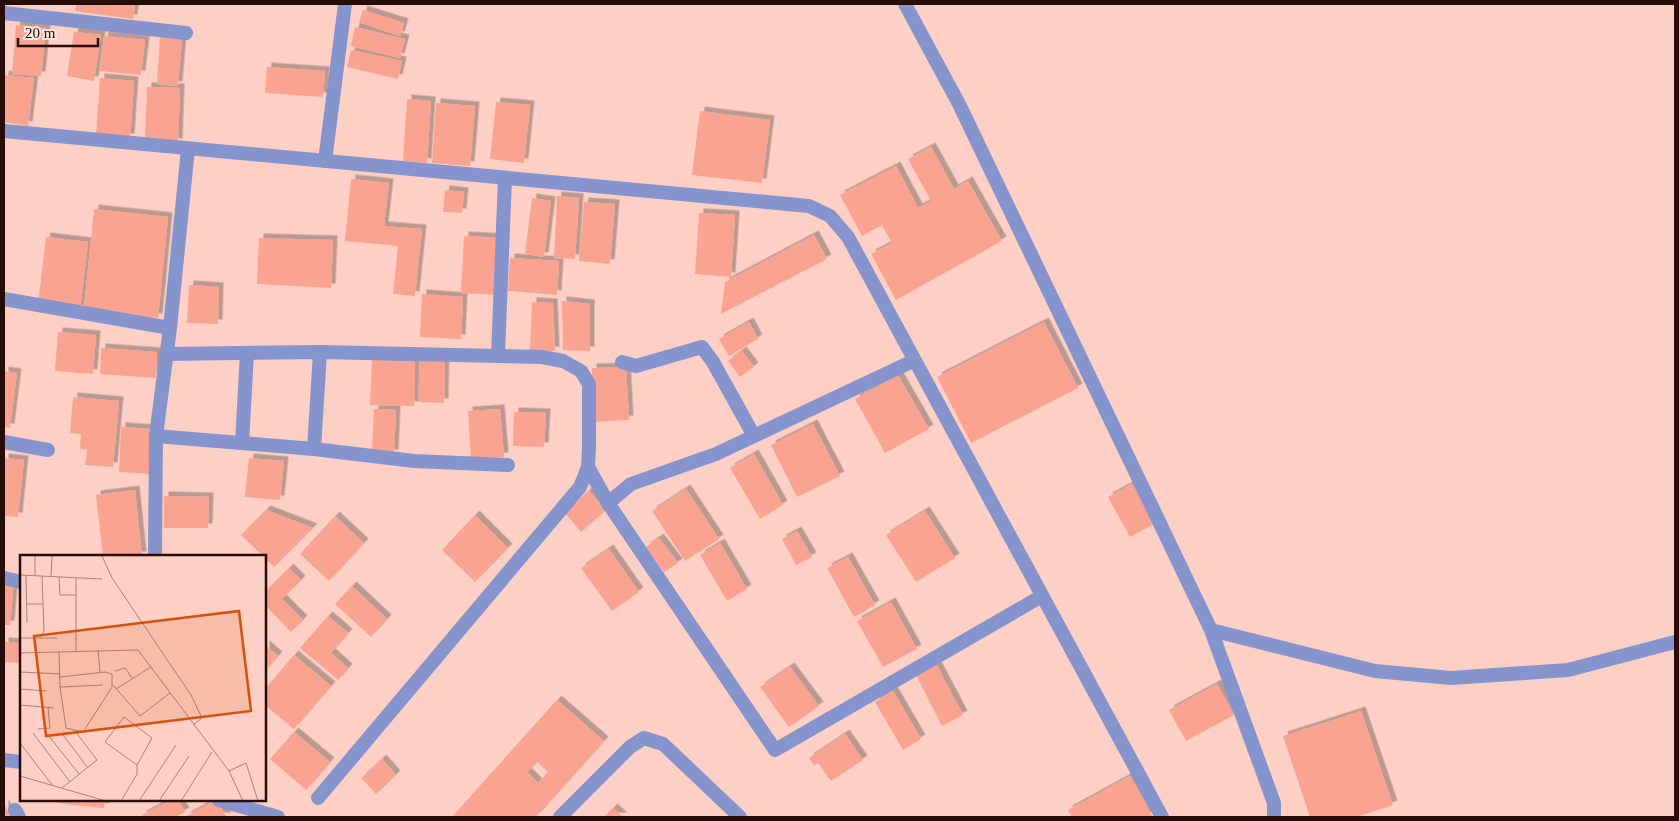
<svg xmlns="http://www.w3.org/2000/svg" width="1679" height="821" font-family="'Times New Roman',serif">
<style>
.building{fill:#faa391;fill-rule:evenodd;filter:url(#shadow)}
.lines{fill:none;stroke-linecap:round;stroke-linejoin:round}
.service{stroke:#8594cd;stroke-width:14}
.minor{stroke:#8594cd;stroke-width:14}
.inset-road{fill:none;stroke:#a88279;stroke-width:1}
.view{fill:#d5510c;fill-opacity:0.15;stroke:#d5510c;stroke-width:2.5}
.inset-edge{fill:none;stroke:#270d08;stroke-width:2.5}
</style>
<defs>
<filter id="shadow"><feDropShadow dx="4.5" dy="-4.5" stdDeviation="0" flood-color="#0004"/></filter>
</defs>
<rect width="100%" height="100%" fill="#fed0c5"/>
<g class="building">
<path d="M 76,4 L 135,4 L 133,19 L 75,11 Z"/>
<path d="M 363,10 L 404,23 L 400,36 L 359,22 Z"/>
<path d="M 16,25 L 46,28 L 41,76 L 12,74 Z"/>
<path d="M 355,27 L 405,39 L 400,58 L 351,46 Z"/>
<path d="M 74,32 L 101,35 L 94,81 L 67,76 Z"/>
<path d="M 104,36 L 145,40 L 141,75 L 100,71 Z"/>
<path d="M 160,37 L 182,39 L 178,86 L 157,84 Z"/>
<path d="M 351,50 L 402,61 L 398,79 L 347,67 Z"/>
<path d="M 267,67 L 325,71 L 323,97 L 265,93 Z"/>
<path d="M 4,75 L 34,78 L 28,126 L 4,122 Z"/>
<path d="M 100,78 L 134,81 L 130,138 L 96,136 Z"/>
<path d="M 147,87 L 180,88 L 178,143 L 145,141 Z"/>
<path d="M 407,99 L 431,101 L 427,163 L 403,161 Z"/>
<path d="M 496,102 L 530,105 L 524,163 L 490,159 Z"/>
<path d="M 436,103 L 475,106 L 470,166 L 432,163 Z"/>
<path d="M 700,111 L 770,120 L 762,183 L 692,175 Z"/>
<path d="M 931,147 L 954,189 L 968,181 L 1002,241 L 896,300 L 871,254 L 892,243 L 882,225 L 862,236 L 840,195 L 896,166 L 918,208 L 931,201 L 908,159 Z"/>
<path d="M 351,179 L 389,183 L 384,226 L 422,229 L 415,296 L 393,294 L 398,246 L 345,241 Z"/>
<path d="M 445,190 L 464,192 L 462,213 L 443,212 Z"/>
<path d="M 557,196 L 579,198 L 575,259 L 554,258 Z"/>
<path d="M 532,198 L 551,201 L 544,257 L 525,254 Z"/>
<path d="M 584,202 L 615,204 L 610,264 L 579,261 Z"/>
<path d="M 94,209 L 168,217 L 158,318 L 84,310 Z"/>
<path d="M 699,213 L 735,215 L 731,277 L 695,274 Z"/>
<path d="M 814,235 L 827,259 L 721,314 L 725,282 Z"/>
<path d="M 464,236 L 502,238 L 498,295 L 461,293 Z"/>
<path d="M 46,237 L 88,242 L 80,310 L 38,305 Z"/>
<path d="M 259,238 L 333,240 L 331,288 L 257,284 Z"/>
<path d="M 510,258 L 559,261 L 557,295 L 508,291 Z"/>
<path d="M 189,285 L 219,287 L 218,324 L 187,323 Z"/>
<path d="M 422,294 L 463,297 L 461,339 L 420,337 Z"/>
<path d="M 562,301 L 590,304 L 590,351 L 563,350 Z"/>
<path d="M 532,302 L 553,303 L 555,351 L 530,351 Z"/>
<path d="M 749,322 L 758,339 L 729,356 L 719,339 Z"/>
<path d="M 1044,322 L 1078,388 L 971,443 L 937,377 Z"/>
<path d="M 58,332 L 96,335 L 93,374 L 55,371 Z"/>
<path d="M 101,348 L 157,352 L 156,378 L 100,374 Z"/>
<path d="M 742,351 L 754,367 L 740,377 L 728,361 Z"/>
<path d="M 419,356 L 445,356 L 444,403 L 419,402 Z"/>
<path d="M 372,360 L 415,362 L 414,406 L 370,405 Z"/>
<path d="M 626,367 L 629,420 L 594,422 L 592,368 Z"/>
<path d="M 4,371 L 17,373 L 10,428 L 4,427 Z"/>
<path d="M 898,375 L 929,429 L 885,453 L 855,399 Z"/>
<path d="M 73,397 L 119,401 L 113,467 L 85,465 L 87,450 L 80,449 L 81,434 L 70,433 Z"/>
<path d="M 374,409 L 396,410 L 394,454 L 372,453 Z"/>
<path d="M 500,409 L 504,457 L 471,459 L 468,411 Z"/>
<path d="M 514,412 L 546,413 L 544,447 L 513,446 Z"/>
<path d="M 813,424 L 840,476 L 797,497 L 771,445 Z"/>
<path d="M 121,427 L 154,429 L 152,474 L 119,472 Z"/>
<path d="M 754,454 L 783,505 L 760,519 L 730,468 Z"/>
<path d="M 4,458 L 24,460 L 18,517 L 4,516 Z"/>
<path d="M 249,458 L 284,461 L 280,500 L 245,497 Z"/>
<path d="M 1132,484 L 1154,524 L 1130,537 L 1108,497 Z"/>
<path d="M 686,489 L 719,539 L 685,561 L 652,511 Z"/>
<path d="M 135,490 L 142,556 L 103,556 L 96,495 Z"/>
<path d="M 589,491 L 606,510 L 581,532 L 565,513 Z"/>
<path d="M 164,496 L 209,497 L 208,528 L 164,528 Z"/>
<path d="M 266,510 L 313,528 L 274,567 L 241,535 Z"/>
<path d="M 925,511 L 955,558 L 916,582 L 886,535 Z"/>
<path d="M 475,515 L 508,548 L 475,582 L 442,550 Z"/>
<path d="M 335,516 L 364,543 L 329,581 L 300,554 Z"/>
<path d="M 797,531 L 812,557 L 796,565 L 782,539 Z"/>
<path d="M 659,538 L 678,563 L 664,572 L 646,547 Z"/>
<path d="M 720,543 L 747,589 L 727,601 L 700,555 Z"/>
<path d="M 609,549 L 639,592 L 612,611 L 581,568 Z"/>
<path d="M 848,557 L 875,605 L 854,617 L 827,568 Z"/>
<path d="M 289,568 L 301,580 L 282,599 L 303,620 L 291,632 L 265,605 L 265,592 Z"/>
<path d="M 4,578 L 14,579 L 10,625 L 4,625 Z"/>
<path d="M 352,586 L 387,619 L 371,637 L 335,604 Z"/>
<path d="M 891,602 L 917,649 L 883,667 L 857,621 Z"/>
<path d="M 328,616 L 348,633 L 331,653 L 348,668 L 338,680 L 300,648 Z"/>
<path d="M 4,642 L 21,643 L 21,663 L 4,662 Z"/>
<path d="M 265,645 L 278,656 L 265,671 Z"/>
<path d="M 294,655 L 331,686 L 294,729 L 265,705 L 265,689 Z"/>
<path d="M 935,662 L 963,715 L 942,726 L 915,673 Z"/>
<path d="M 790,667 L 819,706 L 789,727 L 760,687 Z"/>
<path d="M 1217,684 L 1234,715 L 1186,741 L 1169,710 Z"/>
<path d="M 893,691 L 921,739 L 903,750 L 875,702 Z"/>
<path d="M 557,700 L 604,741 L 536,817 L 452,817 ZM 537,762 L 548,772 L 538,783 L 527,772 Z"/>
<path d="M 1361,711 L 1393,805 L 1356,817 L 1310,817 L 1283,736 Z"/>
<path d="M 294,732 L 330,762 L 306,790 L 270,759 Z"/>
<path d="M 845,734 L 863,760 L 831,781 L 818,763 L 814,766 L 809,758 Z"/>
<path d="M 382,759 L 396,775 L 376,794 L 361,778 Z"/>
<path d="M 1130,776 L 1153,817 L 1072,817 L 1068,810 Z"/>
<path d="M 58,800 L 105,800 L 104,808 L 57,803 Z"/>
<path d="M 171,800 L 178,800 L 185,812 L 175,817 L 144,817 L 142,815 Z"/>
<path d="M 216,800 L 227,817 L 185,817 L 215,800 Z"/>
<path d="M 4,803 L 11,817 L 4,817 Z"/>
<path d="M 613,808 L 623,817 L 604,817 Z"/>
</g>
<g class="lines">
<path class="service" d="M 1211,630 L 1375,671 L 1451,678 L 1568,670 L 1675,642"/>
<g class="minor">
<path d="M 905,4 L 959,104 L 1211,630 L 1274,803 L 1274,817"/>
<path d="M 4,13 L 186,33"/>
<path d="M 4,131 L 809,206 L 830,216 L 848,237 L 1162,817"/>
<path d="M 325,161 L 345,4"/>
<path d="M 4,299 L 170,328"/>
<path d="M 166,354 L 320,352 L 542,357 L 563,361 L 581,371 L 589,384 L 589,447 L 588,467 L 580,487 L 318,798"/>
<path d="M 498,355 L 505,178"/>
<path d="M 622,362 L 636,366 L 702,347 L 713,362 L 754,436"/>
<path d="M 156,436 L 314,449 L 414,461 L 508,465"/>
<path d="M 4,442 L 48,450"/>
<path d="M 242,443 L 247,353"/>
<path d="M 314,449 L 320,352"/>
<path d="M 588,467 L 608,503 L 775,750 L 1042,596"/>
<path d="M 608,503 L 631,484 L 716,454 L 913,361"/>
<path d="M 155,556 L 156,436 L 170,328 L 188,149"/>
<path d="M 4,578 L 21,582"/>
<path d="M 4,760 L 21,762"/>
<path d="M 219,800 L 278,817"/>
<path d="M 15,810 L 19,817"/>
<path d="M 560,817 L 630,747 L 644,738 L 663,744 L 740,817"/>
</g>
</g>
<g transform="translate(20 555)">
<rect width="246" height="246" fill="#fed0c5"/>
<path class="inset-road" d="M 15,1 L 15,21M 82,1 L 92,23 L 171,140 L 182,163 L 173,170M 0,20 L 82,24M 6,20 L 7,68M 31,22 L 32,1M 39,22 L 40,40 L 56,40M 6,49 L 23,49M 0,83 L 37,83M 20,83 L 24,76 L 22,21M 78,95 L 80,117M 56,96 L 56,23M 39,97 L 40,132 L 46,173 L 63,177M 0,98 L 118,95 L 209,216 L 223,246M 95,116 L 105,113 L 112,123M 0,117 L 40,119M 40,122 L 85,117 L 92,119 L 92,132 L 65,174M 93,130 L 120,161 L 150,138M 40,132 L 83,130M 0,134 L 27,136M 96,134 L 131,112M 0,150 L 34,153M 104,162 L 132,183 L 117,210 L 85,187 ZM 18,174 L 30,173 L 28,152M 13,178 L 50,227M 28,180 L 59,219M 43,180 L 68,213M 0,188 L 33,231M 209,216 L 226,208 L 238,246M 0,221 L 86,246M 42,233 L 77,205 L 55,176M 101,246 L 117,219 L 117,210M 119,246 L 156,190M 139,246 L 169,201M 161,246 L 192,197"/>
<path class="view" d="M 219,56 L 231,156 L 26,181 L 14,81 Z"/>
<rect width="246" height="246" class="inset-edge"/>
</g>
<rect width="1679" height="821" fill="none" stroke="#270d08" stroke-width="10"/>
<path d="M18 38v8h80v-8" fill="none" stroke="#270d08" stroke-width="2.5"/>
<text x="25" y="38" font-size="15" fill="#270d08" stroke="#f5e5e1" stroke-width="4" paint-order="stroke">20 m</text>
</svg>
